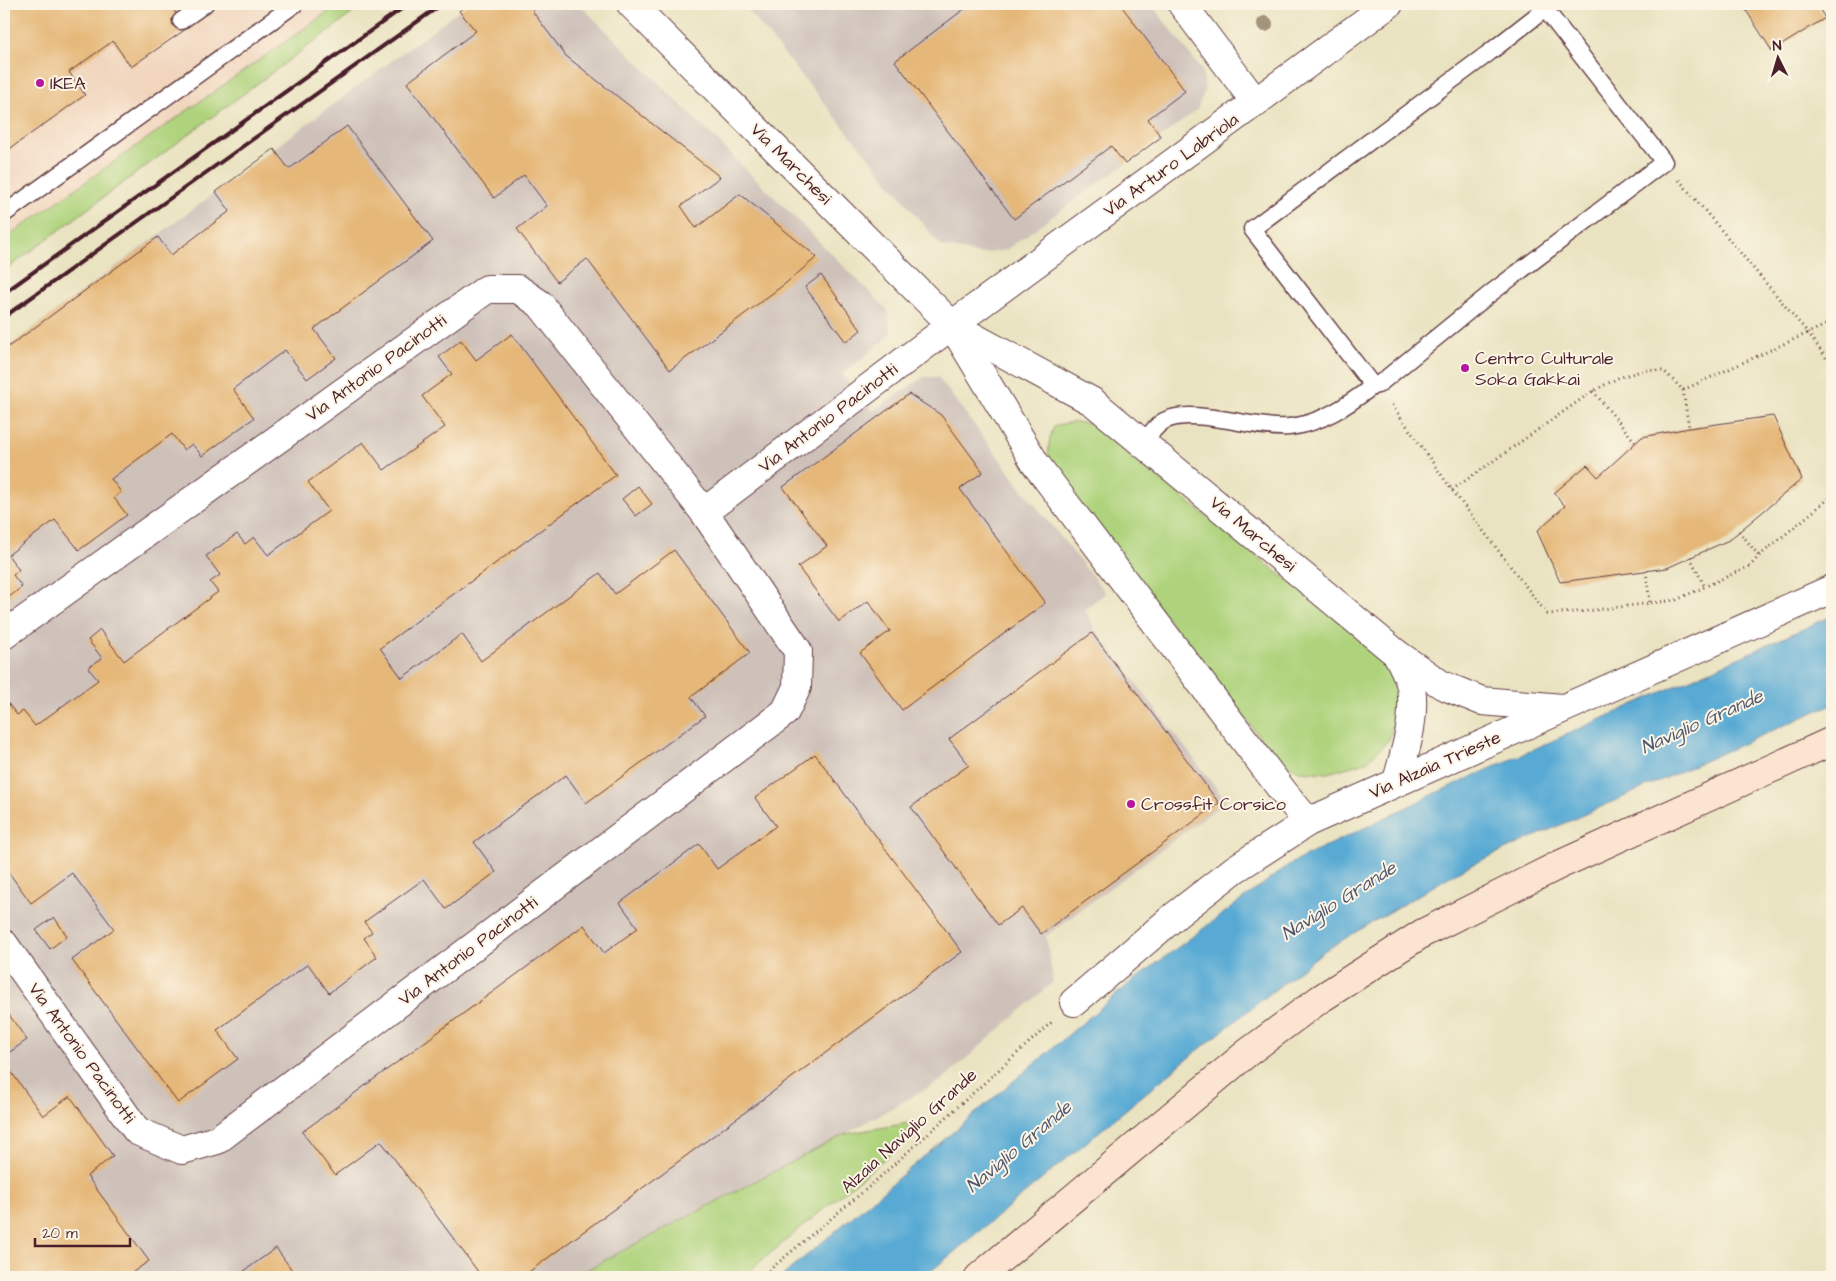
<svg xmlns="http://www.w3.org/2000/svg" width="1836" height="1281" font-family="'Architects Daughter',sans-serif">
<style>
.built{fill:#f1d5bd}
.industrial{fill:#cec1ba}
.green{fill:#aed37c;stroke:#7c7954}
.water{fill:#59aad4;stroke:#526480}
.building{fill:#e5b778}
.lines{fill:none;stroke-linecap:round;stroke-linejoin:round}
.lane-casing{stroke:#623c42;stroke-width:19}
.street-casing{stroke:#623c42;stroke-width:30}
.secondary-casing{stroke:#623c42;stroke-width:30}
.path{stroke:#623c42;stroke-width:3;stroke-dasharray:1 4;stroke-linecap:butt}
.lane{stroke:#fff;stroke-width:16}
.street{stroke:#fff;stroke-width:28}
.secondary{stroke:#fce5d0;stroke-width:28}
.rail{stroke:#4a1f2b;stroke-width:4}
.tree{fill:#a2957c}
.poi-dot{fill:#b5179e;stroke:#fcf5e5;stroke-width:2}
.labels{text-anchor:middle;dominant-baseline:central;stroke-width:4;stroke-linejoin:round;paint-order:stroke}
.poi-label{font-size:18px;fill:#4a1f2b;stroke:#fcf5e5;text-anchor:start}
.street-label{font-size:18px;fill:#4a1f2b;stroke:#fcf5e5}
.water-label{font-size:19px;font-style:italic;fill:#50576f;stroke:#fcf5e5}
</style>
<rect width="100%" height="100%" fill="#fcf5e5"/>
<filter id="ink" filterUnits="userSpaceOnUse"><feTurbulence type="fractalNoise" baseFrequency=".02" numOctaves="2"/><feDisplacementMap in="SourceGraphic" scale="10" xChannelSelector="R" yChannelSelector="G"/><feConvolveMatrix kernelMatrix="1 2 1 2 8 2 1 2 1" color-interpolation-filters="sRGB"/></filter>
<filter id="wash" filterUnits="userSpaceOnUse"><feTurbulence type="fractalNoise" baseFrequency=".0096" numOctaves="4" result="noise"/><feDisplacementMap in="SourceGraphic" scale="20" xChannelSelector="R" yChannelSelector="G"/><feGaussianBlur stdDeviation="1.12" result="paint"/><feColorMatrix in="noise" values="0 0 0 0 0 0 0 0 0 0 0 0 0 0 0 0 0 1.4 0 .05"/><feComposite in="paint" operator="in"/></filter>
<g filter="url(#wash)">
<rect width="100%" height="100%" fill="#eae3c1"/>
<path class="built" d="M 4,4 L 339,4 L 4,239 Z"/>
<g class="industrial">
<path d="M 468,4 L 579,4 L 888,310 L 891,334 L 842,375 L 873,411 L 924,377 L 938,377 L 1026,494 L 1106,593 L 1085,609 L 1094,628 L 1226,801 L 1046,936 L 1053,982 L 942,1080 L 845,1134 L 573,1277 L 4,1277 L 4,350 Z"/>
<path d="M 743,4 L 1151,4 L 1202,70 L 1205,90 L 1197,110 L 1125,164 L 1006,250 L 981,254 L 941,246 Z"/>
</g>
<g class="green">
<path d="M 339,4 L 365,4 L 4,271 L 4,239 Z"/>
<path d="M 1071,422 L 1088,423 L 1377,651 L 1394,674 L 1397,710 L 1389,740 L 1366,762 L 1328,773 L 1299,771 L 1274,756 L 1053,469 C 1046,454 1048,442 1054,426 Z"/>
<path d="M 914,1122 L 891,1153 L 742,1277 L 573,1277 L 845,1134 Z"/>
</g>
<path class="water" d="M 1832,616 L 1832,704 L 1464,868 L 1324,951 L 1182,1063 L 924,1277 L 781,1277 L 1130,983 L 1290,864 L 1440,791 Z"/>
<g id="blocks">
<g class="building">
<path d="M 4,4 L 170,4 L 186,29 L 131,67 L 113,41 L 69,72 L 85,95 L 4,153 Z"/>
<path d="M 468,4 L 533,4 L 533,12 L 566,56 L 720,177 L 681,206 L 696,228 L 740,194 L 817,257 L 786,283 L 670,370 L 587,259 L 557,282 L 517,229 L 547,206 L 524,175 L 494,198 L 407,83 L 476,31 L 459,11 Z"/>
<path d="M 971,4 L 1120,4 L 1185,91 L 1148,119 L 1161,137 L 1125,164 L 1111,146 L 1014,219 L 895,61 Z"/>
<path d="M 1742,4 L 1816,4 L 1825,18 L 1772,51 Z"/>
<path d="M 347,126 L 433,241 L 314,329 L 336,358 L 307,379 L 285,350 L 233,389 L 254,418 L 202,456 L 192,444 L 184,450 L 172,434 L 111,479 L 121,492 L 114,498 L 127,515 L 79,550 L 55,520 L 8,555 L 19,570 L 13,575 L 22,587 L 4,601 L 4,350 L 158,237 L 171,255 L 230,211 L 216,192 L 274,149 L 289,169 Z"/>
<path d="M 821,275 L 861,330 L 846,342 L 805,287 Z"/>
<path d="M 512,334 L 616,475 L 380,648 L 402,678 L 462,634 L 481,661 L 600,573 L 615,594 L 674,550 L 750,653 L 691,697 L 705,716 L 586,803 L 566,775 L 474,842 L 496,872 L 446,909 L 424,879 L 364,922 L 372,932 L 364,938 L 377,957 L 329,993 L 308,964 L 217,1030 L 238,1059 L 178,1103 L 72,960 L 114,929 L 72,873 L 31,903 L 4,866 L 4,702 L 6,701 L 17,715 L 23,711 L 35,726 L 98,680 L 88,668 L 102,658 L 88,640 L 100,630 L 124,661 L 218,592 L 210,582 L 220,575 L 206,556 L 237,534 L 245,544 L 254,537 L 268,555 L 329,511 L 308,482 L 363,442 L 384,470 L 445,427 L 422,396 L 452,374 L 439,357 L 461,340 L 476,360 Z"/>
<path d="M 909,394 L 941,415 L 983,472 L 960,489 L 1045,603 L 902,710 L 860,653 L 890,631 L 868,601 L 839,622 L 798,567 L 827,546 L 783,487 Z"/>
<path d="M 1773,416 L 1802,479 L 1729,540 L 1667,568 L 1560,582 L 1537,531 L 1565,506 L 1554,493 L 1587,465 L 1598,477 L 1642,437 L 1689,428 Z"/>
<path d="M 638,486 L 652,504 L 636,516 L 622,499 Z"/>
<path d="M 1092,633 L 1219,803 L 1041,934 L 1022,908 L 998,925 L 911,807 L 969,765 L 949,739 Z"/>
<path d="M 815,754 L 962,952 L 522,1277 L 482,1277 L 381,1141 L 335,1175 L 302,1132 L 584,925 L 604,953 L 638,928 L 620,903 L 699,844 L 717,869 L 776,826 L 755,798 Z"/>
<path d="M 54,917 L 67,936 L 50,949 L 36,930 Z"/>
<path d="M 4,1008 L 27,1040 L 4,1056 Z"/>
<path d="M 4,1062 L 43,1116 L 70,1096 L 113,1156 L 87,1176 L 149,1261 L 126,1277 L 4,1277 Z"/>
<path d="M 276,1248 L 297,1277 L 236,1277 Z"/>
</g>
</g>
</g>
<g filter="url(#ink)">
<use href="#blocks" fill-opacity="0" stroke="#623c42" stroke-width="1"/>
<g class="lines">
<defs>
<g id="lane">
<path d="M 181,21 L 205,4"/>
<path d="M 4,214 L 295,4"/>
<path d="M 1143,442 C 1149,436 1156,425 1164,421 C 1192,406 1255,430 1289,427 C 1321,424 1348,405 1373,386 L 1378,385 L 1491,293 L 1664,162 L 1545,9 L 1490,52 L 1252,229 L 1373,386"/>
</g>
<g id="street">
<path d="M 631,4 L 952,325 L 1035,463 L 1285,794 L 1308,822"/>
<path d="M 1182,4 L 1256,103"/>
<path d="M 953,326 L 1093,402 L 1397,654 L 1442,685 L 1482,701 L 1562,708"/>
<path d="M 704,512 L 952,325 L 1389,4"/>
<path d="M 4,635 L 487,289 L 518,289 L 540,304 L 704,512 L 798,651 L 797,687 L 785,712 L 217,1140 L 182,1150 L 137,1131 L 4,944"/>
<path d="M 1397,781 C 1405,751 1416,719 1411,687 C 1409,676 1402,664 1397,654"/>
<path d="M 1074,1002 L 1176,915 L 1235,869 L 1308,822 L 1832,589"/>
</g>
<path id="secondary" d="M 979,1277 L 1247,1053 L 1320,999 L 1423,933 L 1559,865 L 1832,741"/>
</defs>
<use href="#lane" class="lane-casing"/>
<use href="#street" class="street-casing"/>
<use href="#secondary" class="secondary-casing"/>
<g class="path">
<path d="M 1679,180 L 1808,333 L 1832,366"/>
<path d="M 1683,390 L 1689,428"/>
<path d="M 1593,391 L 1636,443"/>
<path d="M 1392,405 L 1452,490 L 1547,614 L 1587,611 L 1676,600 L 1750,566 L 1759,556 L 1832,496"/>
<path d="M 1452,490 L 1593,391 L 1618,378 L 1644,370 L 1664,371 L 1683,390 L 1832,322"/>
<path d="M 1739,531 L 1759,556"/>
<path d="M 1690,557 L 1705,587"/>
<path d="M 1646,571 L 1650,603"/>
<path d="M 761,1277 L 870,1186 L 1053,1021"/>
</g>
<use href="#lane" class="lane"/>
<use href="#street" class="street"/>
<use href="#secondary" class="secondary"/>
<g class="rail">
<path d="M 4,293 L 408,4"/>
<path d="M 4,317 L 442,4"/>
</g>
</g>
<circle class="tree" cx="1265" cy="24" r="8"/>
</g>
<g class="poi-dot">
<circle cx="40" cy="83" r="5"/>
<circle cx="1465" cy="368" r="5"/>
<circle cx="1131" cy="804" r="5"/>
</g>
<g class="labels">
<g class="poi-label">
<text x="50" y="83">IKEA</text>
<text x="1475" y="358">Centro Culturale<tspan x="1475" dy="21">Soka Gakkai</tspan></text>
<text x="1141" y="804">Crossfit Corsico</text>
</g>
<g class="street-label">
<text transform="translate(791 164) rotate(45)">Via Marchesi</text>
<text transform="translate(1171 165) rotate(-36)">Via Arturo Labriola</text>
<text transform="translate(376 368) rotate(-36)">Via Antonio Pacinotti</text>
<text transform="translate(828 418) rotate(-37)">Via Antonio Pacinotti</text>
<text transform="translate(1253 534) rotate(40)">Via Marchesi</text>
<text transform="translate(1435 765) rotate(-24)">Via Alzaia Trieste</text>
<text transform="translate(468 951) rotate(-37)">Via Antonio Pacinotti</text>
<text transform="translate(82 1053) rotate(54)">Via Antonio Pacinotti</text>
<text transform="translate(909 1131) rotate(-42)">Alzaia Naviglio Grande</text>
</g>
<g class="water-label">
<text transform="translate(1702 722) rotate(-24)">Naviglio Grande</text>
<text transform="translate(1339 901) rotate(-32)">Naviglio Grande</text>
<text transform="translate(1019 1147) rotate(-40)">Naviglio Grande</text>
</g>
</g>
<rect width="1836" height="1281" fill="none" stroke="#fcf5e5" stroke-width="20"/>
<g transform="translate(1778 58) rotate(355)" stroke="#fcf5e5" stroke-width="4" paint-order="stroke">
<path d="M0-4L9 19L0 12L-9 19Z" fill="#4a1f2b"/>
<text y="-8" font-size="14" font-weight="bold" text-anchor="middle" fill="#4a1f2b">N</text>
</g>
<path d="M35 1238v8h95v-8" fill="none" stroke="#4a1f2b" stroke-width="2.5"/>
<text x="42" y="1238" font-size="15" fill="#4a1f2b" stroke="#fcf5e5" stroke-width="4" paint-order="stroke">20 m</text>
</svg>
